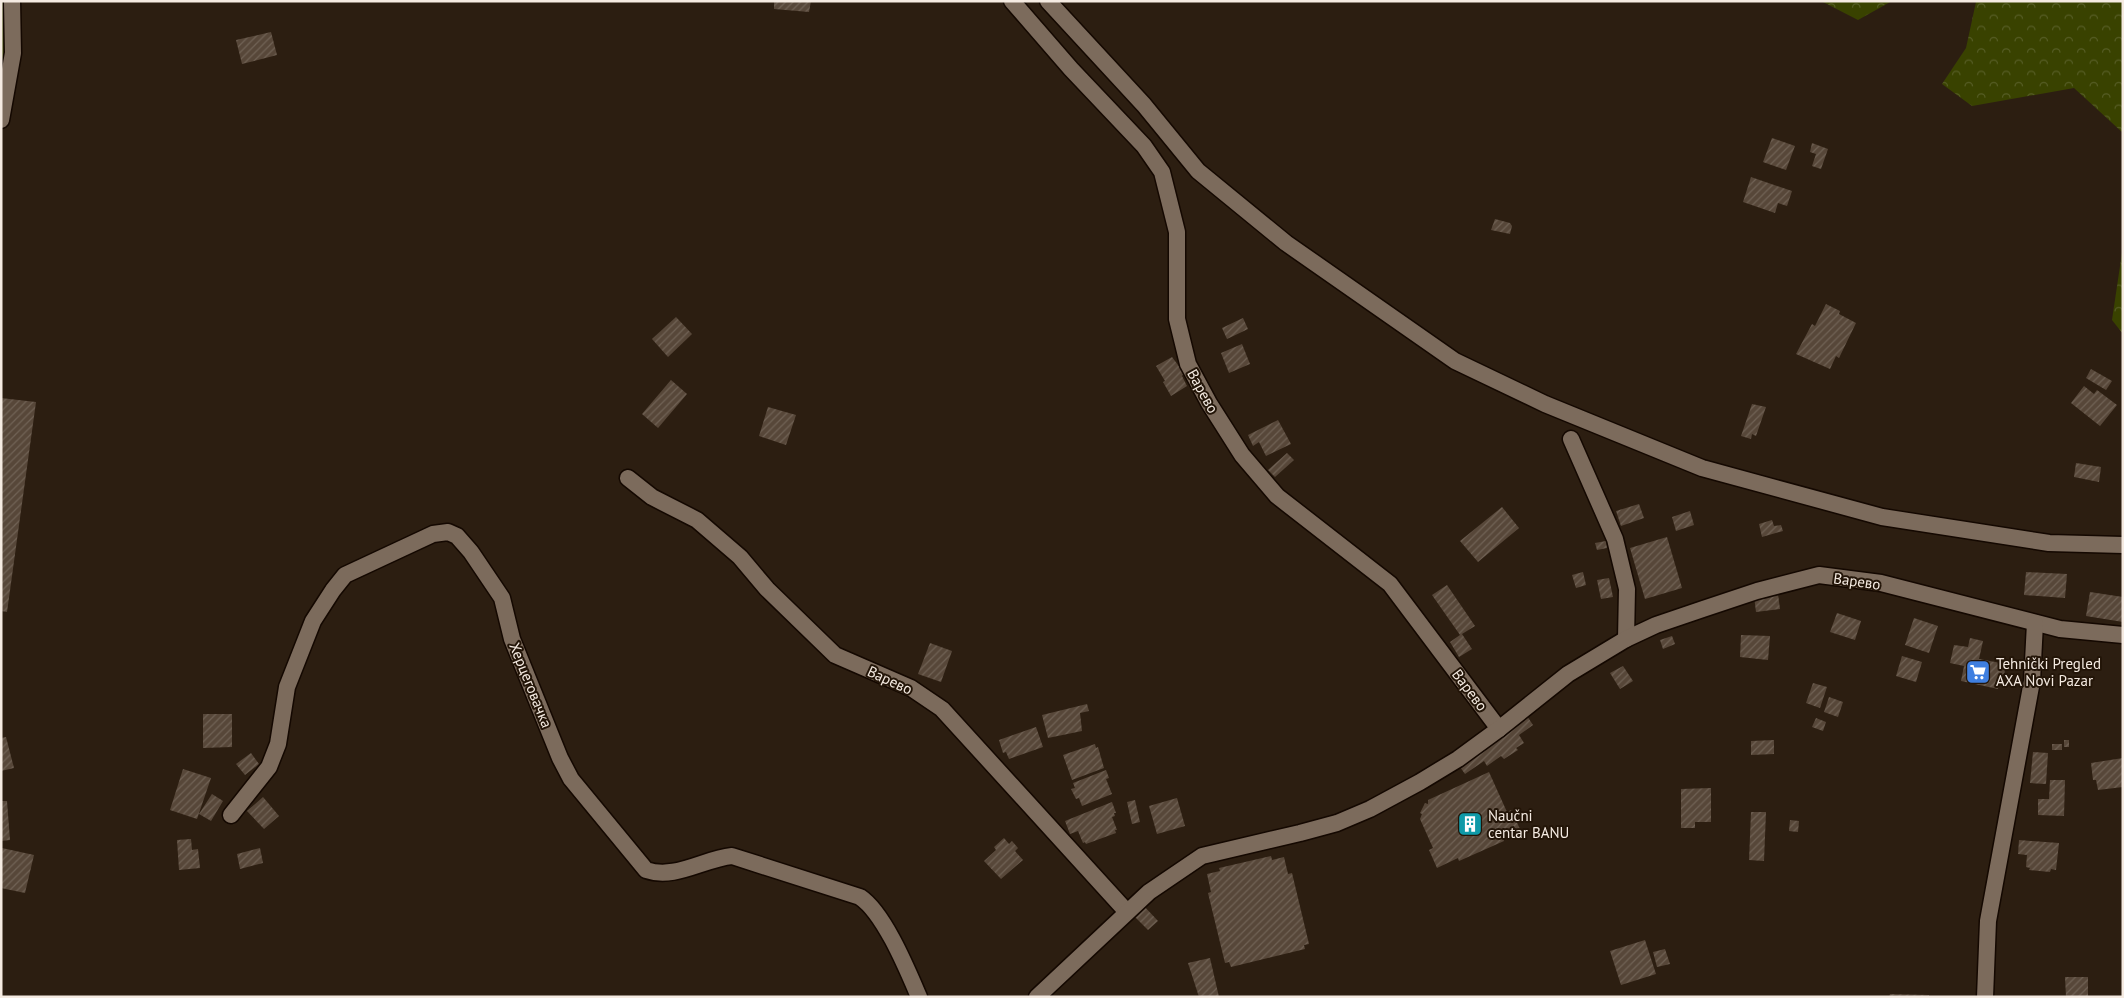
<svg xmlns="http://www.w3.org/2000/svg" width="2124" height="998" font-family="'PT Sans',sans-serif">
<style>
.grass{fill:#394200}
.forest{fill:url(#forest-crowns)}
.building{fill:url(#building-hatch)}
.lines{fill:none;stroke-linecap:round;stroke-linejoin:round}
.street-casing{stroke:#140801;stroke-width:19}
.street{stroke:#7c6b5c;stroke-width:16}
.labels{text-anchor:middle;dominant-baseline:central;stroke-width:4;stroke-linejoin:round;paint-order:stroke}
.street-label{font-size:15px;fill:#f5ebe2;stroke:#231508}
.poi-label{font-size:15px;fill:#f5ebe2;stroke:#231508;text-anchor:start}
</style>
<defs>
<pattern id="forest-crowns" width="20" height="18" patternUnits="userSpaceOnUse" patternTransform="scale(1.25)"><rect width="20" height="18" fill="#394200"/><path d="M2 6a3 3 0 1 1 6 0M12 15a3 3 0 1 1 6 0" fill="none" stroke="#565d25"/></pattern>
<pattern id="building-hatch" width="6" height="6" patternUnits="userSpaceOnUse" patternTransform="scale(1.25)"><rect width="6" height="6" fill="#574739"/><path d="M-1 1l2-2M0 6l6-6M5 7l2-2" fill="none" stroke="#706255"/></pattern>
</defs>
<rect width="100%" height="100%" fill="#2c1e11"/>
<path class="grass" d="M 1,1 L 12,1 L 1,120 Z"/>
<g class="forest">
<path d="M 1821,1 L 1892,1 L 1858,20 Z"/>
<path d="M 1973,1 L 2123,1 L 2123,133 L 2074,88 L 1972,106 L 1942,84 L 1966,48 L 1976,2 Z"/>
<path d="M 2123,246 L 2123,334 L 2112,320 Z"/>
</g>
<g class="building">
<path d="M 774,1 L 811,1 L 809,12 L 774,9 Z"/>
<path d="M 271,32 L 277,55 L 242,64 L 236,40 Z"/>
<path d="M 1772,138 L 1795,146 L 1786,170 L 1763,162 Z"/>
<path d="M 1812,143 L 1828,149 L 1821,169 L 1812,166 L 1816,154 L 1810,152 Z"/>
<path d="M 1751,177 L 1792,191 L 1787,206 L 1778,203 L 1775,213 L 1743,202 Z"/>
<path d="M 1495,219 L 1510,223 L 1512,226 L 1510,234 L 1491,230 Z"/>
<path d="M 1826,304 L 1840,311 L 1839,314 L 1856,323 L 1839,358 L 1836,356 L 1830,369 L 1796,354 L 1812,324 L 1815,326 Z"/>
<path d="M 676,317 L 692,334 L 668,357 L 652,339 Z"/>
<path d="M 1243,318 L 1248,329 L 1227,339 L 1222,328 Z"/>
<path d="M 1242,344 L 1250,364 L 1229,373 L 1221,353 Z"/>
<path d="M 1172,357 L 1184,373 L 1182,376 L 1187,386 L 1171,396 L 1163,382 L 1165,381 L 1156,366 Z"/>
<path d="M 2091,369 L 2112,381 L 2106,390 L 2086,378 Z"/>
<path d="M 671,380 L 687,394 L 658,428 L 642,414 Z"/>
<path d="M 2084,386 L 2094,394 L 2097,390 L 2117,405 L 2100,426 L 2071,403 Z"/>
<path d="M 1,398 L 36,402 L 7,612 L 1,611 Z"/>
<path d="M 1752,404 L 1766,407 L 1756,436 L 1752,434 L 1751,439 L 1741,436 Z"/>
<path d="M 768,407 L 796,415 L 786,445 L 759,436 Z"/>
<path d="M 1278,420 L 1291,444 L 1266,456 L 1259,442 L 1253,446 L 1248,435 Z"/>
<path d="M 1287,453 L 1294,460 L 1275,477 L 1268,470 Z"/>
<path d="M 2076,463 L 2101,467 L 2099,482 L 2074,477 Z"/>
<path d="M 1639,504 L 1644,518 L 1621,526 L 1616,511 Z"/>
<path d="M 1502,507 L 1519,528 L 1478,562 L 1460,541 Z"/>
<path d="M 1690,511 L 1694,525 L 1676,531 L 1672,517 Z"/>
<path d="M 1772,520 L 1774,526 L 1781,525 L 1783,531 L 1762,537 L 1759,524 Z"/>
<path d="M 1667,537 L 1682,588 L 1645,599 L 1630,548 Z"/>
<path d="M 1606,541 L 1607,548 L 1597,550 L 1595,543 Z"/>
<path d="M 1583,572 L 1586,585 L 1576,588 L 1572,575 Z"/>
<path d="M 2026,572 L 2067,574 L 2065,598 L 2024,595 Z"/>
<path d="M 1609,578 L 1613,597 L 1601,599 L 1597,580 Z"/>
<path d="M 1447,585 L 1475,626 L 1462,634 L 1472,649 L 1459,657 L 1450,642 L 1460,635 L 1432,595 Z"/>
<path d="M 2090,592 L 2123,597 L 2123,622 L 2086,616 Z"/>
<path d="M 1778,594 L 1780,609 L 1756,612 L 1754,596 Z"/>
<path d="M 1837,613 L 1861,621 L 1855,640 L 1830,632 Z"/>
<path d="M 1914,618 L 1938,626 L 1929,653 L 1905,645 Z"/>
<path d="M 1741,635 L 1770,636 L 1768,660 L 1740,657 Z"/>
<path d="M 1672,636 L 1675,644 L 1663,649 L 1660,640 Z"/>
<path d="M 1970,638 L 1983,641 L 1979,659 L 2006,664 L 2004,675 L 2001,675 L 1998,689 L 1961,681 L 1964,666 L 1950,663 L 1954,645 L 1968,647 Z"/>
<path d="M 930,643 L 952,651 L 941,682 L 918,674 Z"/>
<path d="M 1902,656 L 1922,662 L 1916,682 L 1896,676 Z"/>
<path d="M 1623,666 L 1633,681 L 1620,689 L 1610,673 Z"/>
<path d="M 1813,683 L 1827,687 L 1820,708 L 1806,703 Z"/>
<path d="M 1829,697 L 1843,702 L 1838,717 L 1824,712 Z"/>
<path d="M 1087,704 L 1089,711 L 1080,713 L 1082,731 L 1048,738 L 1042,715 Z"/>
<path d="M 1525,713 L 1533,725 L 1519,735 L 1524,743 L 1516,748 L 1518,750 L 1504,759 L 1501,756 L 1487,766 L 1484,761 L 1465,774 L 1460,767 Z"/>
<path d="M 203,714 L 232,714 L 232,747 L 203,748 Z"/>
<path d="M 1816,718 L 1826,722 L 1823,731 L 1812,727 Z"/>
<path d="M 1036,727 L 1043,747 L 1009,759 L 1006,752 L 1003,753 L 999,740 Z"/>
<path d="M 6,737 L 14,768 L 1,771 L 1,738 Z"/>
<path d="M 1774,740 L 1774,754 L 1751,755 L 1751,741 Z"/>
<rect x="2064" y="740" width="5" height="7"/>
<path d="M 1095,744 L 1096,748 L 1098,747 L 1104,768 L 1072,780 L 1063,755 Z"/>
<rect x="2052" y="744" width="10" height="6"/>
<path d="M 2033,752 L 2048,753 L 2046,784 L 2030,783 Z"/>
<path d="M 251,753 L 259,764 L 245,775 L 236,764 Z"/>
<path d="M 2123,758 L 2123,787 L 2098,790 L 2096,780 L 2093,780 L 2091,763 Z"/>
<path d="M 183,769 L 211,778 L 197,819 L 170,810 Z"/>
<path d="M 1106,770 L 1109,778 L 1106,779 L 1112,794 L 1082,806 L 1079,798 L 1076,799 L 1071,789 L 1075,788 L 1073,783 Z"/>
<path d="M 1489,772 L 1507,812 L 1511,810 L 1520,829 L 1503,838 L 1504,841 L 1459,861 L 1458,858 L 1437,868 L 1429,850 L 1433,848 L 1420,819 L 1422,814 L 1420,813 L 1425,803 L 1428,804 L 1428,800 Z"/>
<path d="M 2050,780 L 2065,780 L 2064,816 L 2038,815 L 2038,799 L 2049,799 Z"/>
<path d="M 1711,788 L 1711,822 L 1695,822 L 1695,828 L 1681,828 L 1681,789 Z"/>
<path d="M 212,794 L 223,801 L 211,821 L 199,814 Z"/>
<path d="M 263,797 L 279,816 L 264,829 L 247,811 Z"/>
<path d="M 1177,798 L 1185,826 L 1157,834 L 1149,806 Z"/>
<path d="M 1135,800 L 1140,822 L 1132,824 L 1127,802 Z"/>
<path d="M 1,801 L 7,801 L 10,840 L 1,841 Z"/>
<path d="M 1112,802 L 1116,813 L 1114,813 L 1115,816 L 1112,817 L 1117,830 L 1115,830 L 1116,833 L 1086,844 L 1085,842 L 1083,843 L 1078,831 L 1070,834 L 1065,821 Z"/>
<path d="M 1751,812 L 1766,812 L 1764,861 L 1749,860 Z"/>
<path d="M 1790,820 L 1799,821 L 1798,832 L 1789,831 Z"/>
<path d="M 1004,838 L 1009,844 L 1012,841 L 1018,848 L 1015,851 L 1023,860 L 1001,879 L 984,861 L 996,850 L 994,847 Z"/>
<path d="M 191,839 L 192,850 L 198,849 L 200,868 L 179,870 L 177,840 Z"/>
<path d="M 2019,840 L 2059,843 L 2056,870 L 2051,869 L 2050,872 L 2029,870 L 2030,868 L 2026,867 L 2027,855 L 2018,854 Z"/>
<path d="M 2,848 L 34,855 L 25,893 L 1,888 Z"/>
<path d="M 260,848 L 263,863 L 240,869 L 237,854 Z"/>
<path d="M 1271,856 L 1272,860 L 1284,857 L 1288,874 L 1292,873 L 1309,944 L 1304,945 L 1305,949 L 1231,967 L 1229,962 L 1225,963 L 1208,893 L 1211,892 L 1207,874 L 1220,871 L 1219,868 Z"/>
<path d="M 1142,904 L 1158,921 L 1148,930 L 1132,914 Z"/>
<path d="M 1645,940 L 1656,974 L 1621,985 L 1610,951 Z"/>
<path d="M 1665,949 L 1670,964 L 1657,967 L 1653,952 Z"/>
<path d="M 1210,958 L 1219,997 L 1199,997 L 1188,963 Z"/>
<path d="M 2065,977 L 2088,977 L 2088,997 L 2066,997 Z"/>
<path d="M 1890,994 L 1929,995 L 1929,997 L 1889,997 Z"/>
</g>
<g class="lines">
<defs>
<g id="street">
<path d="M 1012,1 L 1071,69 L 1144,146 L 1162,172 L 1177,232 L 1177,319 L 1188,364 L 1209,403 L 1242,455 L 1277,496 L 1390,584 L 1499,729"/>
<path d="M 1048,1 L 1144,105 L 1198,171 L 1286,243 L 1455,361 L 1545,404 L 1702,468 L 1882,517 L 2049,543 L 2123,545"/>
<path d="M 1,120 L 13,53 L 12,1"/>
<path d="M 1571,439 L 1615,539 L 1627,589 L 1626,639"/>
<path d="M 628,478 L 652,497 L 697,520 L 740,557 L 767,589 L 835,655 L 911,688 L 942,709 L 1127,912"/>
<path d="M 231,815 L 269,767 L 278,744 L 287,687 L 313,621 L 333,590 L 345,575 L 433,534 L 448,532 L 457,536 L 471,552 L 502,598 L 512,639 L 560,758 L 571,779 L 646,870 C 675,880 703,859 732,856 L 860,897 C 884,913 907,969 919,997"/>
<path d="M 1037,997 L 1149,892 L 1202,856 L 1300,833 L 1337,823 L 1370,809 L 1420,782 L 1458,759 L 1499,729 L 1568,674 L 1626,639 L 1656,625 L 1703,609 L 1757,591 L 1819,575 L 1881,583 L 2060,629 L 2123,635"/>
<path d="M 1985,997 L 1988,921 L 2032,681 L 2035,623"/>
</g>
</defs>
<use href="#street" class="street-casing"/>
<use href="#street" class="street"/>
</g>
<defs>
<symbol id="supermarket-square" viewBox="-11 -11 22 22"><rect x="-9" y="-9" width="18" height="18" rx="4" fill="#3f7fe0" stroke="#231508"/><path d="M-6-5.5h2.5l.6 2H6L4.5 2H-2.5L-4.4-4H-6ZM-1.5 3.2a1.3 1.3 0 1 0 .1 0ZM3 3.2a1.3 1.3 0 1 0 .1 0Z" fill="#fff"/></symbol>
<symbol id="building-square" viewBox="-11 -11 22 22"><rect x="-9" y="-9" width="18" height="18" rx="4" fill="#0f9aa8" stroke="#231508"/><path d="M-4-6H4V6H1V3H-1V6H-4ZM-2.5-4.3h1.7v1.8h-1.7ZM.8-4.3h1.7v1.8H.8ZM-2.5-1h1.7V.8h-1.7ZM.8-1h1.7V.8H.8Z" fill="#fff"/></symbol>
</defs>
<g fill-rule="evenodd">
<use href="#supermarket-square" x="1964" y="658" width="28" height="28"/>
<use href="#building-square" x="1456" y="810" width="28" height="28"/>
</g>
<g class="labels">
<g class="street-label">
<text transform="translate(1203 391) rotate(61)">Варево</text>
<text transform="translate(1857 581) rotate(8)">Варево</text>
<text transform="translate(890 680) rotate(25)">Варево</text>
<text transform="translate(531 685) rotate(68)">Херцеговачка</text>
<text transform="translate(1470 690) rotate(53)">Варево</text>
</g>
<g class="poi-label">
<text x="1996" y="663">Tehnički Pregled<tspan x="1996" dy="17">AXA Novi Pazar</tspan></text>
<text x="1488" y="815">Naučni<tspan x="1488" dy="17">centar BANU</tspan></text>
</g>
</g>
<rect width="2124" height="998" fill="none" stroke="#f5ebe2" stroke-width="5"/>
</svg>
